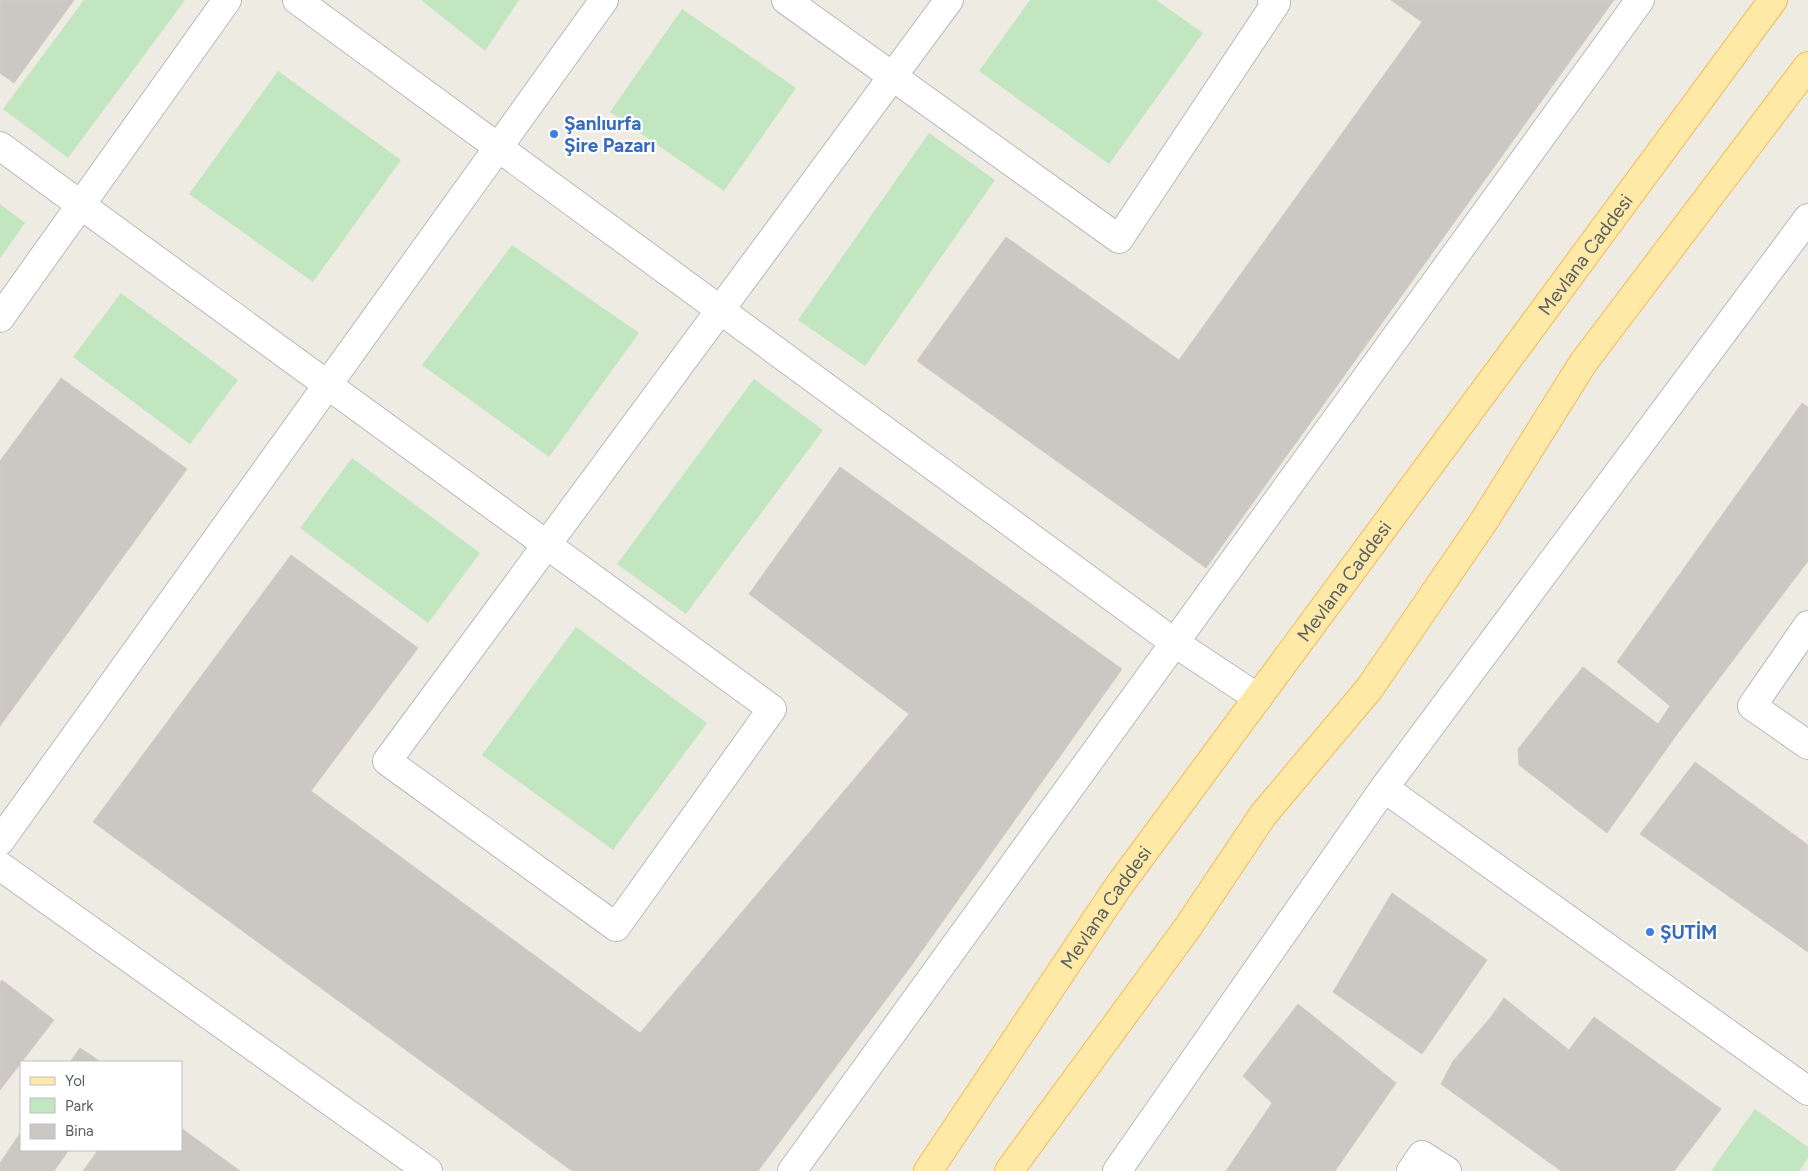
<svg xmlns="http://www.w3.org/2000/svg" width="1808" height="1171" font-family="Figtree,sans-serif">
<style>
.green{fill:#c2e6bf}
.building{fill:#cbc7c2;stroke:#d3ccc1}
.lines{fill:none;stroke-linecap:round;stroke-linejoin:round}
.minor-casing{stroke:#b6babe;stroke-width:30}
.major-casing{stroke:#f4b956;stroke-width:30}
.minor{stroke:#fff;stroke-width:28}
.major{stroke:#ffe9a7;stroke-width:28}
.shop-dot{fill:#3f7fe0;stroke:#fff;stroke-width:2}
.labels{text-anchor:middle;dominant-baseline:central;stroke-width:4.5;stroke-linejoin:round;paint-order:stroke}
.shop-label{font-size:19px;font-weight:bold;fill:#366cbe;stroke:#fff;text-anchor:start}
.street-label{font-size:19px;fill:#5b6064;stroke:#fff}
</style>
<rect width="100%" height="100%" fill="#eeebe3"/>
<g class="green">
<path d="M 84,0 L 185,0 L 68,158 L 3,109 Z"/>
<path d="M 421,0 L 519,0 L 485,51 Z"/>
<path d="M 1030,0 L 1156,0 L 1203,33 L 1109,164 L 979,71 Z"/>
<path d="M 682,9 L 796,88 L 724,191 L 610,112 Z"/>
<path d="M 278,71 L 401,160 L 313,282 L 189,194 Z"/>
<path d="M 929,133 L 995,180 L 865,366 L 798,320 Z"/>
<path d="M 0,204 L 25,223 L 0,258 Z"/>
<path d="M 512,245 L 639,333 L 549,457 L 422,365 Z"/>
<path d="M 121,293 L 238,380 L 190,444 L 73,357 Z"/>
<path d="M 754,379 L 823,430 L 686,614 L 617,564 Z"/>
<path d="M 352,458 L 480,553 L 428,623 L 300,528 Z"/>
<path d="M 576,627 L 707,723 L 613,850 L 482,755 Z"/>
<path d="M 1755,1109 L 1808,1147 L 1808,1158 L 1799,1171 L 1711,1171 Z"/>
</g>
<g class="building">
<path d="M 0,0 L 74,0 L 14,83 L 0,73 Z"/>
<path d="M 1391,0 L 1614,0 L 1206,568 L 917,361 L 1006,237 L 1179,360 L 1422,22 Z"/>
<path d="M 61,378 L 187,469 L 0,726 L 0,461 Z"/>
<path d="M 1802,403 L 1808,407 L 1808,561 L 1675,737 L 1658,724 L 1670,706 L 1617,662 Z"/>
<path d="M 840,467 L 1122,669 L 911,966 L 758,1171 L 572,1171 L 93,822 L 291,555 L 418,648 L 311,791 L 640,1033 L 909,714 L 749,594 Z"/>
<path d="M 1583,667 L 1675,737 L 1607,833 L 1519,765 L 1518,749 Z"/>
<path d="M 1695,762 L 1808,845 L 1808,952 L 1640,834 Z"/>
<path d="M 1392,893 L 1487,960 L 1422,1054 L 1333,992 Z"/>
<path d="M 2,980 L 54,1020 L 0,1090 L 0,983 Z"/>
<path d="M 1504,998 L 1569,1050 L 1594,1017 L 1721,1109 L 1674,1171 L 1561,1171 L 1441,1084 L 1453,1061 L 1491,1017 Z"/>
<path d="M 1298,1004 L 1396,1083 L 1335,1171 L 1226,1171 L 1272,1103 L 1243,1076 Z"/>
<path d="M 80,1048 L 101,1062 L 70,1062 Z"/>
<path d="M 181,1128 L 240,1171 L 83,1171 L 98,1150 L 181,1150 Z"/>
<path d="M 21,1132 L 21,1150 L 69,1150 L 54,1171 L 0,1171 L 0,1163 Z"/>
</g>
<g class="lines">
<defs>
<g id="minor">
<path d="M 297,0 L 1175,643 L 1258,698"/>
<path d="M 786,0 L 1119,239 L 1276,3 L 1272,0"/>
<path d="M 0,146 L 772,709 L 616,927 L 387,761 L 949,0"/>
<path d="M 0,318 L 227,0"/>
<path d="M 1808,625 L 1752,706 L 1808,745"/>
<path d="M 1384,788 L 1808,1091"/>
<path d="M 0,841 L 604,0"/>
<path d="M 0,866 L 428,1171"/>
<path d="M 792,1171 L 1640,0"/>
<path d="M 1117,1171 L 1384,788 L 1808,218"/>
<path d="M 1411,1171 L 1422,1155 L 1447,1171"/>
</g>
<g id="major">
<path id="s1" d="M 928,1171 L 1118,887 L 1773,0"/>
<path d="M 1009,1171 L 1188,927 L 1263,815 L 1369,689 L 1484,521 L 1583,363 L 1808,66"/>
</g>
</defs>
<use href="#minor" class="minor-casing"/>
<use href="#major" class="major-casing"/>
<use href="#minor" class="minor"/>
<use href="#major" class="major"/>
</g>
<g class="shop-dot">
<circle cx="554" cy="134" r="5"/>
<circle cx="1650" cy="932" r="5"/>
</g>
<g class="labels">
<g class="shop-label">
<text x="564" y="123">Şanlıurfa<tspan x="564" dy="22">Şire Pazarı</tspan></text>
<text x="1660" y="932">ŞUTİM</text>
</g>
<g class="street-label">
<text stroke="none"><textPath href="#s1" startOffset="1128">Mevlana Caddesi</textPath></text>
<text stroke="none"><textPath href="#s1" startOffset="722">Mevlana Caddesi</textPath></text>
<text stroke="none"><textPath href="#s1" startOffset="318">Mevlana Caddesi</textPath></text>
</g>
</g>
<rect x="20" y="1061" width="162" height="90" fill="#ffffff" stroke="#bdbfc1"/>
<rect x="30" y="1077" width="25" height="8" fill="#ffe9a7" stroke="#bdbfc1"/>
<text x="65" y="1086" font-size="15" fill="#5b6064">Yol</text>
<rect x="30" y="1098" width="25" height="15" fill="#c2e6bf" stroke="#bdbfc1"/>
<text x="65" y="1111" font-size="15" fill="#5b6064">Park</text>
<rect x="30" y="1124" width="25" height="15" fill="#cbc7c2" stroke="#bdbfc1"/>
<text x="65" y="1136" font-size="15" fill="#5b6064">Bina</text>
</svg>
